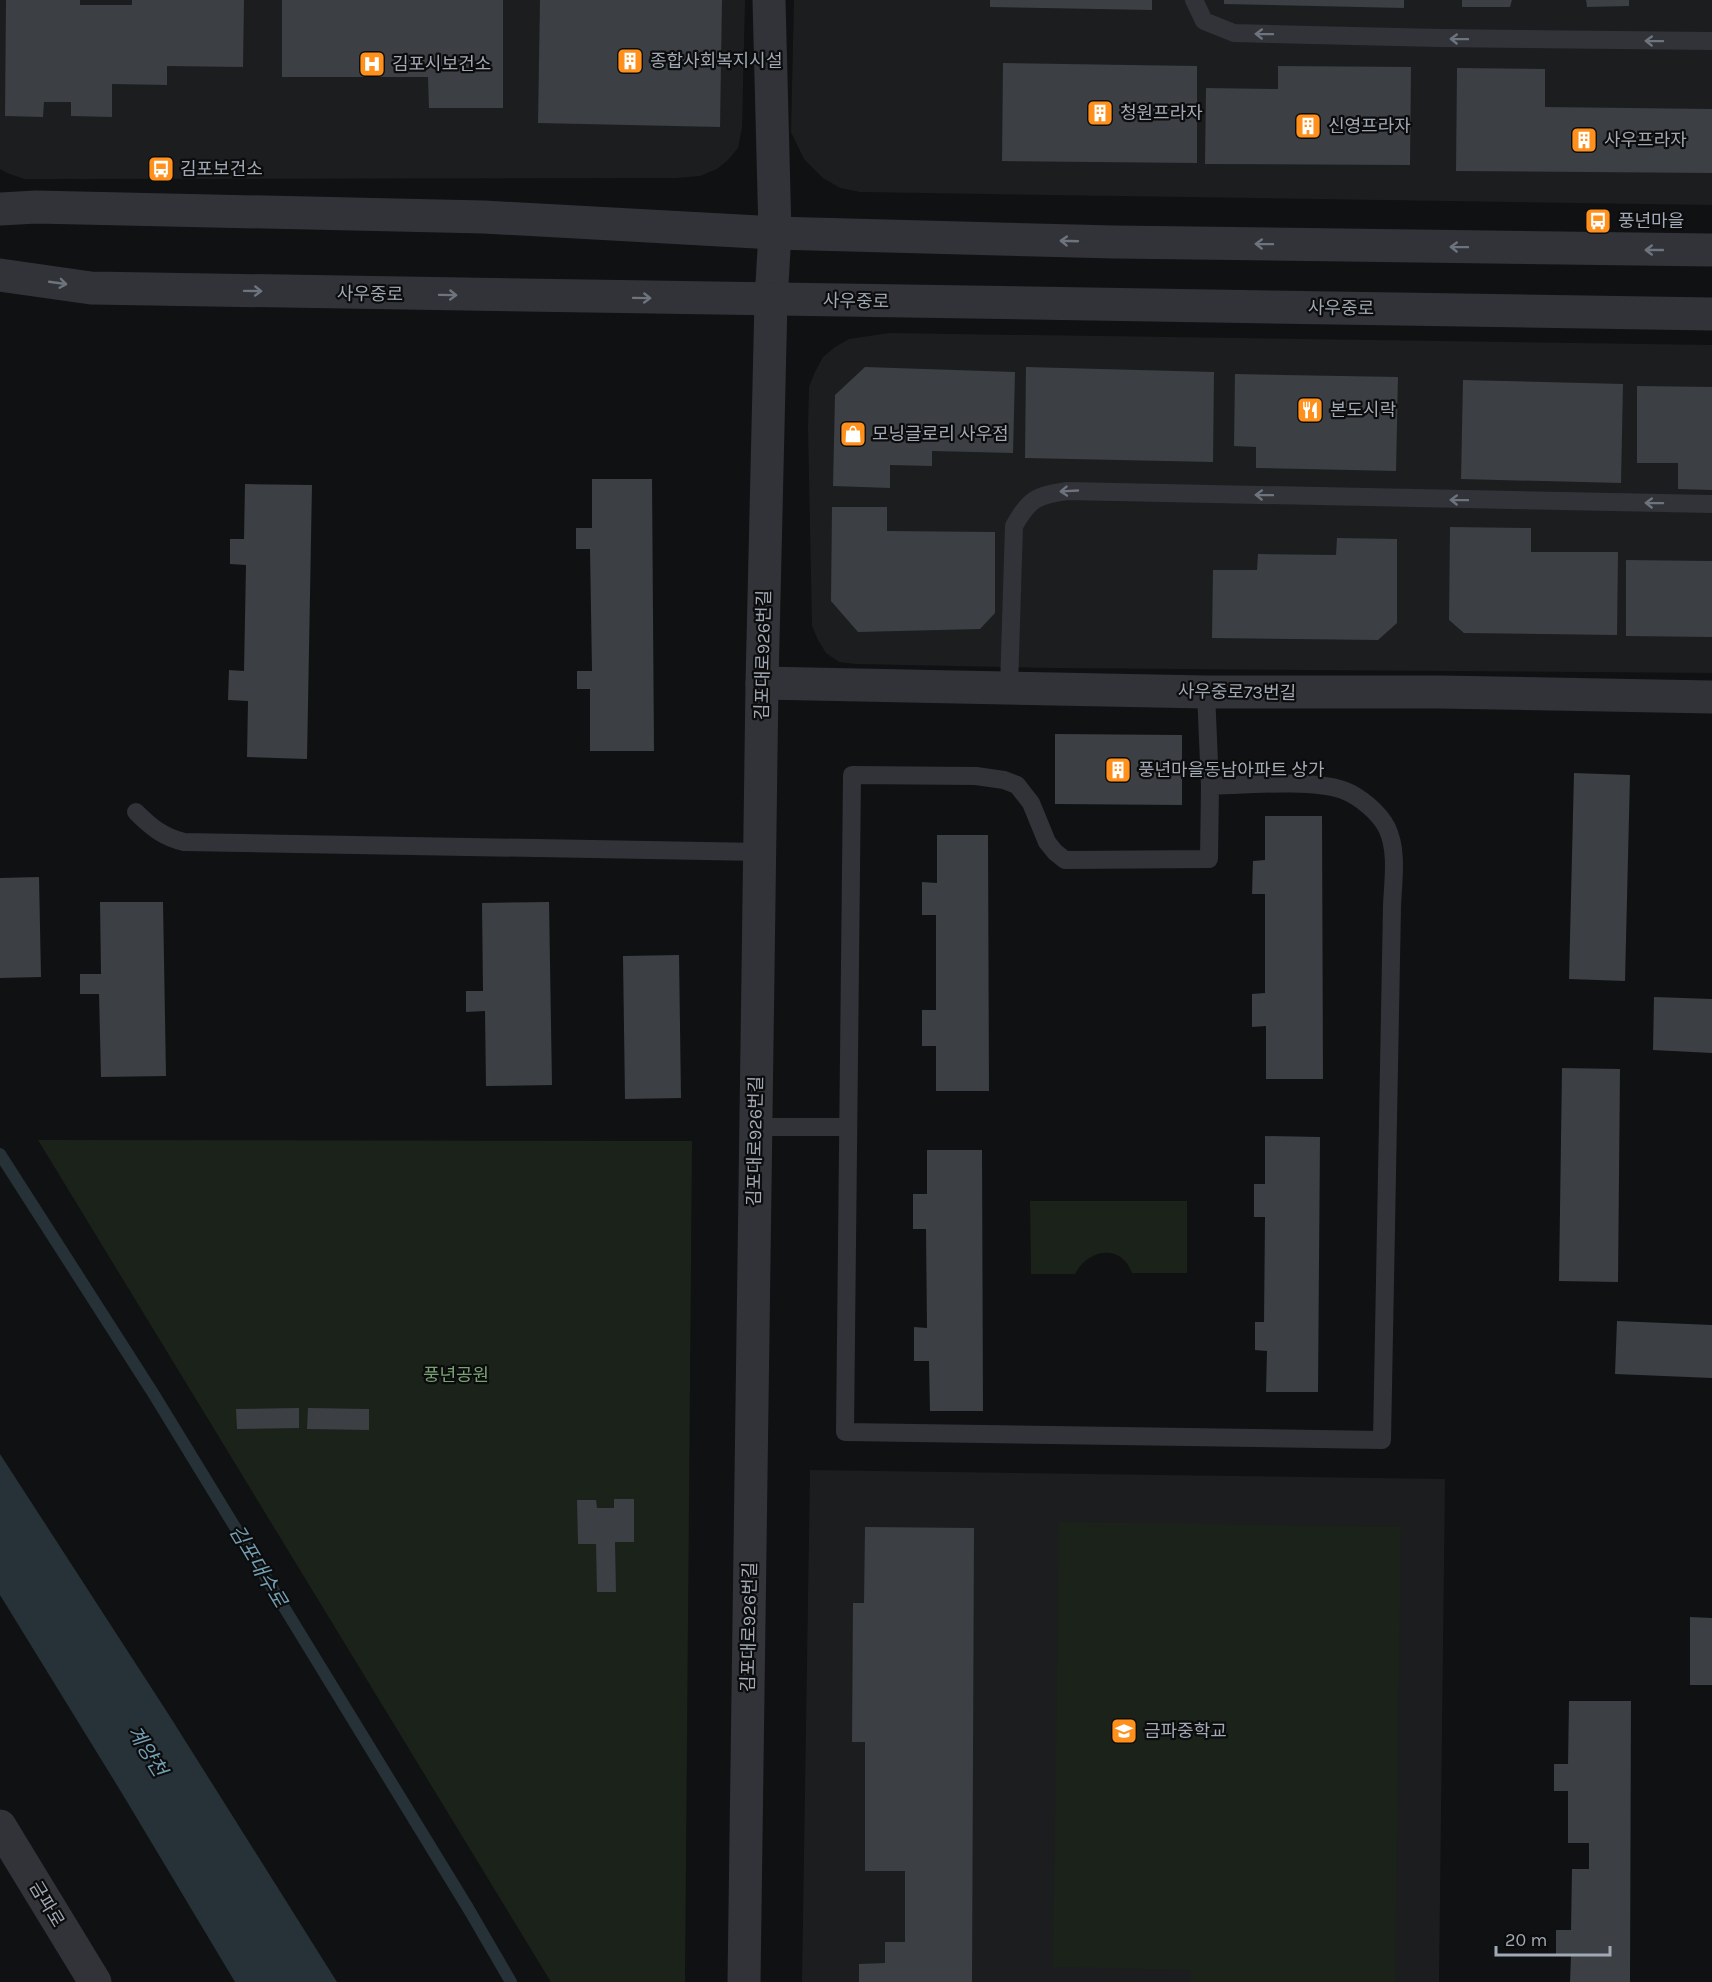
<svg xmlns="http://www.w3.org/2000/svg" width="1712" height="1982" font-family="Karla,'Noto Sans KR',sans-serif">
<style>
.built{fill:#1c1d1f}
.green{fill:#1a221a}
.water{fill:#263237}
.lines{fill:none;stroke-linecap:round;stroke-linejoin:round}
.stream{stroke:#263237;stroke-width:12}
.building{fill:#3c3f43}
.service{stroke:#313338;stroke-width:18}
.minor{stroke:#313338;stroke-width:33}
.tertiary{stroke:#313338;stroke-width:33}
.oneway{stroke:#6e747d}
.labels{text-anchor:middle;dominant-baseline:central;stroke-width:4.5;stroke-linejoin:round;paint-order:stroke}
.poi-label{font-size:18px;fill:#a0a9b5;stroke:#0c0c0d;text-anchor:start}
.street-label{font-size:18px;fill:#a0a9b5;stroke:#0c0c0d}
.park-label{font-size:18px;fill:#79a275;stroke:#0c0c0d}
.water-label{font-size:20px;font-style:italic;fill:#739fb4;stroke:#0c0c0d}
</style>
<rect width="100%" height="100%" fill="#101112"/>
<g class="built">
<path d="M 0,0 L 745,0 L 742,128 L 738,148 L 728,160 L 717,169 L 700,176 L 676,178 L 24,179 L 7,173 L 0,169 Z"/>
<path d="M 794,0 L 1712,0 L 1712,205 L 860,192 L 840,188 L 823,178 L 804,159 L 791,132 Z"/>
<path d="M 889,333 L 1712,345 L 1712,673 L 1054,668 L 856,664 L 839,662 L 826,653 L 818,640 L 812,626 L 808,427 L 809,387 L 814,374 L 823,357 L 835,347 L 849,339 Z"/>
<path d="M 810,1470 L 1445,1479 L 1439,1982 L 802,1982 Z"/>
</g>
<g class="green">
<path d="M 38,1140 L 692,1141 L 685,1982 L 551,1982 Z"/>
<path d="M 1030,1201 L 1187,1201 L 1187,1273 L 1132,1273 C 1121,1243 1088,1249 1075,1274 L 1031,1274 Z"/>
<path d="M 1059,1522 L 1401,1527 L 1395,1982 L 1191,1982 L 1191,1970 L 1053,1967 Z"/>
</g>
<path class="water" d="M 0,1454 L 169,1715 L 337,1982 L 235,1982 L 123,1795 L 0,1595 Z"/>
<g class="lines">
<path class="stream" d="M 0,1154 L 153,1393 L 468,1908 L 511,1982"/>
</g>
<g class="building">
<path d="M 6,0 L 80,0 L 80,5 L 132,5 L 132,0 L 244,0 L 243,67 L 167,66 L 167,85 L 112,84 L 112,117 L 71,116 L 71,102 L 44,102 L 43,117 L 5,116 Z"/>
<path d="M 282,0 L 503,0 L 503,108 L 429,108 L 428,77 L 282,77 Z"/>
<path d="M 540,0 L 722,0 L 720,127 L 538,123 Z"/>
<path d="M 990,0 L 1152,0 L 1152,10 L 990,7 Z"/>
<path d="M 1224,0 L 1404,0 L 1404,8 L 1224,4 Z"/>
<path d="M 1462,0 L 1512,0 L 1510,7 L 1462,7 Z"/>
<path d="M 1586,0 L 1629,0 L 1629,6 L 1587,7 Z"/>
<path d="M 1003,63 L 1197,66 L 1197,163 L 1002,161 Z"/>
<path d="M 1278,66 L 1411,67 L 1410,165 L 1205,164 L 1206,88 L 1278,89 Z"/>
<path d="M 1457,68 L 1545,69 L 1545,107 L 1712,109 L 1712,173 L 1456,171 Z"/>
<path d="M 865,367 L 1015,372 L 1013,453 L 932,451 L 932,466 L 890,465 L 890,488 L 833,486 L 835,395 Z"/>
<path d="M 1026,367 L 1214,372 L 1213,462 L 1025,458 Z"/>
<path d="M 1235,374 L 1398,377 L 1396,471 L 1256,468 L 1256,447 L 1234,446 Z"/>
<path d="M 1463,380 L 1623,384 L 1621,483 L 1461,479 Z"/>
<path d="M 1637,386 L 1712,387 L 1712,490 L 1678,489 L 1678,463 L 1637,463 Z"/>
<path d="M 592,479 L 652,479 L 654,751 L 590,751 L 590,689 L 577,689 L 577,671 L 592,671 L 590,549 L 576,549 L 576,528 L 592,528 Z"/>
<path d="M 245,484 L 312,485 L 307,759 L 247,757 L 248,701 L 228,700 L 229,670 L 244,671 L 246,565 L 230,564 L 230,539 L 244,539 Z"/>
<path d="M 832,507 L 887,507 L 887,531 L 995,532 L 995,613 L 980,629 L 858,632 L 831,601 Z"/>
<path d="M 1450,527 L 1531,528 L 1531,552 L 1618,552 L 1617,635 L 1464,633 L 1449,620 Z"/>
<path d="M 1337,538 L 1397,539 L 1397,623 L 1378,640 L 1212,638 L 1213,570 L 1257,570 L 1258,554 L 1336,555 Z"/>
<path d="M 1626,560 L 1712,561 L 1712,637 L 1626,636 Z"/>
<path d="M 1055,734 L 1182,735 L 1182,805 L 1055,804 Z"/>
<path d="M 1574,773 L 1630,775 L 1625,981 L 1569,979 Z"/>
<path d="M 1265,816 L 1322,816 L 1323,1079 L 1266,1079 L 1266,1026 L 1252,1027 L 1252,994 L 1265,993 L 1265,894 L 1252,894 L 1253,861 L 1265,860 Z"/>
<path d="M 937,835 L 988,835 L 989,1091 L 936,1091 L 936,1046 L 922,1046 L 922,1010 L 936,1010 L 936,915 L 922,915 L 922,882 L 937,883 Z"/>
<path d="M 39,877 L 41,977 L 0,978 L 0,878 Z"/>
<path d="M 100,902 L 163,902 L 166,1076 L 101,1077 L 99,994 L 80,994 L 80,974 L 101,974 Z"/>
<path d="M 549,902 L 552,1085 L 486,1086 L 485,1011 L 466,1012 L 466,991 L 483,991 L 482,903 Z"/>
<path d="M 679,955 L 681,1098 L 625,1099 L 623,956 Z"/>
<path d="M 1654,997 L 1712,999 L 1712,1053 L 1653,1050 Z"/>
<path d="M 1562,1068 L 1620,1069 L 1618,1282 L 1559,1281 Z"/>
<path d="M 1265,1136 L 1320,1137 L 1318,1392 L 1266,1392 L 1267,1351 L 1255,1350 L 1255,1322 L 1264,1322 L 1265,1217 L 1254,1217 L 1254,1184 L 1265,1184 Z"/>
<path d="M 927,1150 L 982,1150 L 983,1411 L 930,1411 L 929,1361 L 914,1361 L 914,1327 L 927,1328 L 926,1229 L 913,1229 L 913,1194 L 927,1194 Z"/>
<path d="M 1617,1321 L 1712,1325 L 1712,1378 L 1615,1374 Z"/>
<path d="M 299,1408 L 299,1428 L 237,1429 L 236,1409 Z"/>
<path d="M 308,1408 L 369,1409 L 369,1430 L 307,1429 Z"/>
<path d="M 614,1499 L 634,1499 L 634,1542 L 615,1542 L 616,1592 L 597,1592 L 596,1544 L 578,1544 L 577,1500 L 596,1500 L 597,1508 L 614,1508 Z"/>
<path d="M 865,1527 L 974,1528 L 972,1982 L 859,1982 L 859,1964 L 885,1963 L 885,1942 L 905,1942 L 905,1871 L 865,1871 L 865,1742 L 852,1742 L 853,1603 L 864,1603 Z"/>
<path d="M 1690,1617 L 1712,1618 L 1712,1685 L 1690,1685 Z"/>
<path d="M 1569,1701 L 1631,1701 L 1630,1982 L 1570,1982 L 1571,1955 L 1556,1954 L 1556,1930 L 1571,1930 L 1572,1869 L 1589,1869 L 1589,1843 L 1568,1843 L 1568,1791 L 1554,1791 L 1554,1764 L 1568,1764 Z"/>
</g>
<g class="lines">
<g class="service">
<path d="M 1194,0 L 1204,21 L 1234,33 L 1439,38 L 1712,41"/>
<path d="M 1009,687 L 1014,526 C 1029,499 1037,495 1067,491 L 1712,504"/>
<path d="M 1206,692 L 1210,786 L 1209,859 L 1065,860 L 1055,852 L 1047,842 L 1031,803 L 1017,785 L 1004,780 L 976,776 L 852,775 L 845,1432 L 1382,1440 L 1392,906 C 1393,881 1398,851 1387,828 C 1379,812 1359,796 1343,790 C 1310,779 1245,785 1210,786"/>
<path d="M 136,812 C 151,827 163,837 184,842 L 761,852"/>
<path d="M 755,1127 L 848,1127"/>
</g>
<g class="minor">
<path d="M 769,0 L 775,233 L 771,300"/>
<path d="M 762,683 L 1206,692 L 1439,692 L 1712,697"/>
<path d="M 0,1826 L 95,1982"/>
</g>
<g class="tertiary">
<path d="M 0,209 L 36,207 L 484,217 L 775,233 L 1114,242 L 1712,250"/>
<path d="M 0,275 L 91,288 L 1712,314"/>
<path d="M 744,1982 L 762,683 L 771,300"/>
</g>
</g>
<defs><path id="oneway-shaft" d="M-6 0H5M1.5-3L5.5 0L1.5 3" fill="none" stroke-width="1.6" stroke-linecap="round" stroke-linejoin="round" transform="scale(1.5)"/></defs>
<g class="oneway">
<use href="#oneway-shaft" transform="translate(1264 34) rotate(-179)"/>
<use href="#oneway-shaft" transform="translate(1459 39) rotate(-179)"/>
<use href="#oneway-shaft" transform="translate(1654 41) rotate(-179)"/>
<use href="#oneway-shaft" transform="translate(1069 241) rotate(-178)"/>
<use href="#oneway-shaft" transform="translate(1264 244) rotate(-179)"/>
<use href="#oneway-shaft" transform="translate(1459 247) rotate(-179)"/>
<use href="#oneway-shaft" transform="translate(1654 250) rotate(-180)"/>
<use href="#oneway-shaft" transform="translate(58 283) rotate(8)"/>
<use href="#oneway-shaft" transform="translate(253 291) rotate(1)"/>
<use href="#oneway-shaft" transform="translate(448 295) rotate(1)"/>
<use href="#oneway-shaft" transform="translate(642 298) rotate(1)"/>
<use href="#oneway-shaft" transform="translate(1069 491) rotate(177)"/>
<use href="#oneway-shaft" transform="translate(1264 495) rotate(-179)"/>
<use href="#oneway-shaft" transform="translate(1459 500) rotate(-179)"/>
<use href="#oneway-shaft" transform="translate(1654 503) rotate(-179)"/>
</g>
<defs>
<symbol id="building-square" viewBox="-11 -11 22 22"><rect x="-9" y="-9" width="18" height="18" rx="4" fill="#ff901c" stroke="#0c0c0d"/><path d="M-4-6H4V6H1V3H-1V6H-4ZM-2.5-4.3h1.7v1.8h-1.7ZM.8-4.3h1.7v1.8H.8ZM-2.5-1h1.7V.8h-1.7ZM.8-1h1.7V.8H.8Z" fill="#fff"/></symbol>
<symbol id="hospital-square" viewBox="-11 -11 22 22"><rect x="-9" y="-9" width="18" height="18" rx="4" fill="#ff901c" stroke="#0c0c0d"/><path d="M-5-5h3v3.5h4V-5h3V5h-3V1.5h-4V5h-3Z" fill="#fff"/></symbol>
<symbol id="bus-square" viewBox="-11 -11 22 22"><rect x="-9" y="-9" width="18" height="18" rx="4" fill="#ff901c" stroke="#0c0c0d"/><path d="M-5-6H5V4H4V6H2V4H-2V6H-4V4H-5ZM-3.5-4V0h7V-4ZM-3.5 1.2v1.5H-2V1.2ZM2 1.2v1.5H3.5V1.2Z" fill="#fff"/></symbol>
<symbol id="restaurant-square" viewBox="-11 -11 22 22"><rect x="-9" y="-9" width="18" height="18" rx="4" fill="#ff901c" stroke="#0c0c0d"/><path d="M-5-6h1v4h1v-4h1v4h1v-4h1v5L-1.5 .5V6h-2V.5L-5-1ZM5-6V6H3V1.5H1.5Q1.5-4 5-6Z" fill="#fff"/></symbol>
<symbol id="shop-square" viewBox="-11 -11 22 22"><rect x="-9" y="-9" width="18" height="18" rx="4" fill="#ff901c" stroke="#0c0c0d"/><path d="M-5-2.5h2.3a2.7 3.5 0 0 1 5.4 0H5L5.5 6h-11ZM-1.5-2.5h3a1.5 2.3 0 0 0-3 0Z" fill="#fff"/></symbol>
<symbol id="school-square" viewBox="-11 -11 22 22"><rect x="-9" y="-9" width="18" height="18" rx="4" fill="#ff901c" stroke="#0c0c0d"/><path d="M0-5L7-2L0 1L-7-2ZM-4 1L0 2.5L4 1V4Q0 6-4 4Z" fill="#fff"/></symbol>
</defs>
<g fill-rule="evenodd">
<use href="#building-square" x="615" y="46" width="30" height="30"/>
<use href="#hospital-square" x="357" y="49" width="30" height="30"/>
<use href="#building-square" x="1085" y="98" width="30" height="30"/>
<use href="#building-square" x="1293" y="111" width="30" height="30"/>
<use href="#building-square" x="1569" y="125" width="30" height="30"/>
<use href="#bus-square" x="146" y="154" width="30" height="30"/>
<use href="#bus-square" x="1583" y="206" width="30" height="30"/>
<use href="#restaurant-square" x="1295" y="395" width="30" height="30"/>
<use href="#shop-square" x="838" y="419" width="30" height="30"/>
<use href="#building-square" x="1103" y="755" width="30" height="30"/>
<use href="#school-square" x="1109" y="1716" width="30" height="30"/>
</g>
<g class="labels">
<g class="poi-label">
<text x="650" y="61">종합사회복지시설</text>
<text x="392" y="64">김포시보건소</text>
<text x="1120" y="113">청원프라자</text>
<text x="1328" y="126">신영프라자</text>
<text x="1604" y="140">사우프라자</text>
<text x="180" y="169">김포보건소</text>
<text x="1618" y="221">풍년마을</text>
<text x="1330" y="410">본도시락</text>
<text x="872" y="434">모닝글로리 사우점</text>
<text x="1138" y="770">풍년마을동남아파트 상가</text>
<text x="1144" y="1731">금파중학교</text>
</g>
<g class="street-label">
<text transform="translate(370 294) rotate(1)">사우중로</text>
<text transform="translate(856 301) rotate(1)">사우중로</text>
<text transform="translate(1341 308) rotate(1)">사우중로</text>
<text transform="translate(763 655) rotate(-89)">김포대로926번길</text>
<text transform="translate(1237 692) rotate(1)">사우중로73번길</text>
<text transform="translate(755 1141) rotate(-89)">김포대로926번길</text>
<text transform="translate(749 1627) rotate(-89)">김포대로926번길</text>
<text transform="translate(47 1904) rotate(59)">금파로</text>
</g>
<g class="park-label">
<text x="456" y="1375">풍년공원</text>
</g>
<g class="water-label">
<text transform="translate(258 1566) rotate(59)">김포대수로</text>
<text transform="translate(147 1751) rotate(58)">계양천</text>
</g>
</g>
<path d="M1496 1946v9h114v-9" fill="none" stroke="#a0a9b5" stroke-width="3"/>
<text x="1505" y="1946" font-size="18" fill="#a0a9b5" stroke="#0c0c0d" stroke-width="4.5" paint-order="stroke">20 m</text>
</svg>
